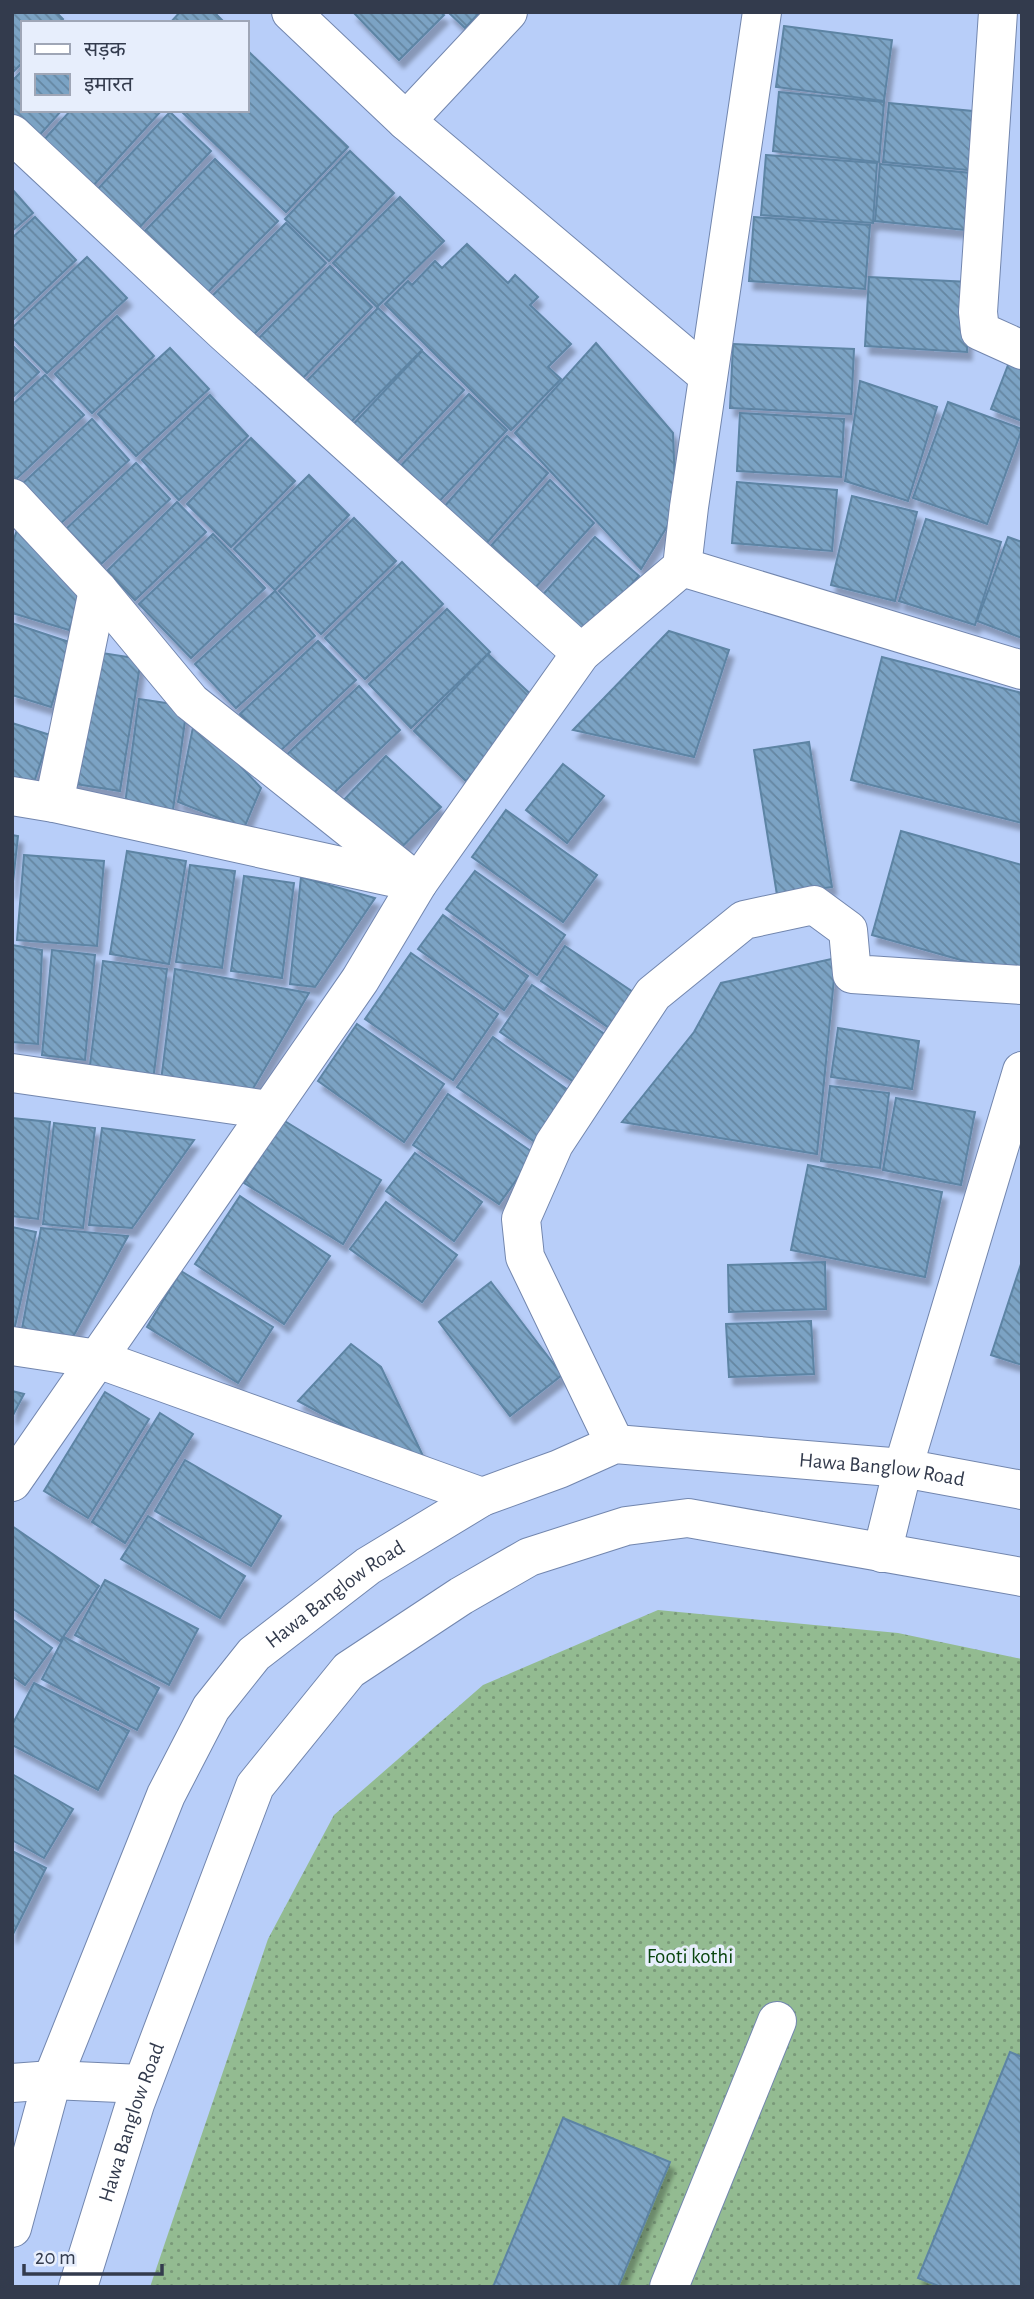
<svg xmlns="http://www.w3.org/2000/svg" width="1034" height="2299" font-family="'Alegreya Sans','Noto Sans Devanagari',sans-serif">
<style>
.grass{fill:url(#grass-dots)}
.building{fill:url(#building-back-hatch);stroke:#5d84a4;stroke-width:2;filter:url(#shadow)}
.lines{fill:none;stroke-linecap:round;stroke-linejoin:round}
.minor-casing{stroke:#7286ae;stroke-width:40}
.tertiary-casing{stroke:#7286ae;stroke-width:40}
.minor{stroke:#fff;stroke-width:38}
.tertiary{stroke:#fff;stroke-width:38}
.labels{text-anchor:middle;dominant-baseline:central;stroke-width:7;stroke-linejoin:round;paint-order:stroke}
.street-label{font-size:21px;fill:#333b4d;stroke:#e7eefc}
.park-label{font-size:21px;fill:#0a460f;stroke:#e7eefc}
</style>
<defs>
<pattern id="grass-dots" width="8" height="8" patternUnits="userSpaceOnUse" patternTransform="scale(1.75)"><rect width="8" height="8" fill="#93bb91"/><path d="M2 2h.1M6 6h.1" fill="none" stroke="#799979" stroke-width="1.8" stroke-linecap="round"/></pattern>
<pattern id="building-back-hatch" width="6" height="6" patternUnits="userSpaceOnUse" patternTransform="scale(1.75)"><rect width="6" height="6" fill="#7ba3c4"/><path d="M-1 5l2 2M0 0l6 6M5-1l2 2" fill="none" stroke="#6586a1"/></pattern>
<filter id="shadow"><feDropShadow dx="4.5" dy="8" stdDeviation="2" flood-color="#0004"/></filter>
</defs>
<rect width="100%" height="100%" fill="#b8cef9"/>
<path class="grass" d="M 658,1610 L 898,1633 L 1022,1659 L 1022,2287 L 150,2287 L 268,1939 L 334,1815 L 483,1685 Z"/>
<g class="building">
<path d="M 12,12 L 56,12 L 63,19 L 60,23 L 23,23 L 23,62 L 12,73 Z"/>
<path d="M 180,12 L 214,12 L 225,23 L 170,23 Z"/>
<path d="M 353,12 L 440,12 L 444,15 L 399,60 Z"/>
<path d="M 448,12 L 480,12 L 465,28 Z"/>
<path d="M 784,26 L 892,40 L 884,101 L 776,87 Z"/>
<path d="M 247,50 L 348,147 L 286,212 L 180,110 L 247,110 Z"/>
<path d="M 23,70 L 23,110 L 62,110 L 36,139 L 12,116 L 12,81 Z"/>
<path d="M 779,92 L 884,102 L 879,162 L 773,151 Z"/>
<path d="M 889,103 L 983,112 L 978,171 L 883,162 Z"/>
<path d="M 71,110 L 162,110 L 92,187 L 42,142 Z"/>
<path d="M 170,112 L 211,151 L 137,230 L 95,192 Z"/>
<path d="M 350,151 L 394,193 L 329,261 L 285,219 Z"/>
<path d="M 766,155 L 877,163 L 873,223 L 761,215 Z"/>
<path d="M 215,159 L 278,221 L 203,297 L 140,236 Z"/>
<path d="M 880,164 L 981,174 L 975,231 L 875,221 Z"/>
<path d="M 12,189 L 33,213 L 12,231 Z"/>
<path d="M 400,197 L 444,241 L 377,307 L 333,263 Z"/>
<path d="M 35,217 L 76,260 L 12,321 L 12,238 Z"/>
<path d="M 754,217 L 870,225 L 865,289 L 749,281 Z"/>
<path d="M 286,223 L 326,263 L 246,342 L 206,302 Z"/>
<path d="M 467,244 L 508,283 L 515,275 L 538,297 L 530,305 L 571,344 L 548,367 L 561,379 L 511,430 L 385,304 L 408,281 L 412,285 L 435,261 L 442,268 Z"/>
<path d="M 87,257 L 127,298 L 47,373 L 12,337 L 12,328 Z"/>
<path d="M 330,266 L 372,307 L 299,382 L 257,340 Z"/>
<path d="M 869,277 L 970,282 L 967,352 L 865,346 Z"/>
<path d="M 378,308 L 422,350 L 340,433 L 297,391 Z"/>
<path d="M 117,316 L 154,356 L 92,413 L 55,374 Z"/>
<path d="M 596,343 L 673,433 L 676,512 L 641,569 L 515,433 Z"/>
<path d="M 733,344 L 854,349 L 851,414 L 730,408 Z"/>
<path d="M 12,345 L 39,372 L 12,398 Z"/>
<path d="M 170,348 L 209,389 L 136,456 L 98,414 Z"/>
<path d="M 422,351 L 464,390 L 388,471 L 346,432 Z"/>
<path d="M 1010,360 L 1022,364 L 1022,421 L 991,409 Z"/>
<path d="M 45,375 L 84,415 L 12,483 L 12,405 Z"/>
<path d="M 860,381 L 937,407 L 908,501 L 845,481 Z"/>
<path d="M 469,394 L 507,430 L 430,511 L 392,475 Z"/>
<path d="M 210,395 L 248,436 L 179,500 L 142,460 Z"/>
<path d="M 948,402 L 1022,429 L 987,524 L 913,498 Z"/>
<path d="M 740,413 L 844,419 L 841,477 L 737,471 Z"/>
<path d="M 92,419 L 129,460 L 59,525 L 21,485 Z"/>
<path d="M 507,436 L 548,473 L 485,545 L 443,508 Z"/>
<path d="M 251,438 L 295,481 L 231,547 L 187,504 Z"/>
<path d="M 136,463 L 170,499 L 100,565 L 66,529 Z"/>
<path d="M 309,475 L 349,515 L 275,590 L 234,549 Z"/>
<path d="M 550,480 L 594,523 L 525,599 L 480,558 Z"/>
<path d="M 737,482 L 837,490 L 832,551 L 732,543 Z"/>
<path d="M 852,496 L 917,512 L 895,601 L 831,585 Z"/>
<path d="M 177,502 L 206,532 L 135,600 L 107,571 Z"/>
<path d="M 354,518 L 396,561 L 321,634 L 279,591 Z"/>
<path d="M 926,519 L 1001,542 L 975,625 L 899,601 Z"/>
<path d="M 18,527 L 82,595 L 69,630 L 12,613 L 12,545 Z"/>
<path d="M 213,534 L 265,588 L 191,658 L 139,604 Z"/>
<path d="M 595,537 L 639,576 L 582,639 L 538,600 Z"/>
<path d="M 1008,537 L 1022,542 L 1022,638 L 977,621 Z"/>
<path d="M 402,562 L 443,604 L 365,679 L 325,638 Z"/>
<path d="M 275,591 L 315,636 L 236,708 L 195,664 Z"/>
<path d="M 447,609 L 490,652 L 411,728 L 369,684 Z"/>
<path d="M 12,623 L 72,643 L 51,707 L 12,695 Z"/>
<path d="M 669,631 L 729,650 L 694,757 L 573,730 Z"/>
<path d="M 318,641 L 356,680 L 278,753 L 240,714 Z"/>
<path d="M 89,651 L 141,659 L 120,791 L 69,783 Z"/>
<path d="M 488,654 L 540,703 L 466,781 L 414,731 Z"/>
<path d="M 882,657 L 1022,693 L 1022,823 L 851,780 Z"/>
<path d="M 359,686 L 400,730 L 321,805 L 279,762 Z"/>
<path d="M 139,699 L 187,706 L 173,810 L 125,804 Z"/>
<path d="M 195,717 L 261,788 L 244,828 L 178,802 Z"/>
<path d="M 12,723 L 50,735 L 30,794 L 12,788 Z"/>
<path d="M 809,742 L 832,887 L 777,895 L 754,750 Z"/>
<path d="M 386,756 L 441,807 L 391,858 L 337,807 Z"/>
<path d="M 563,764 L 604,796 L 567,843 L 526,810 Z"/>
<path d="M 506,810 L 597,875 L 563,922 L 472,857 Z"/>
<path d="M 901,831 L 1022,865 L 1022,963 L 1018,976 L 872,935 Z"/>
<path d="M 12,835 L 18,836 L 12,891 Z"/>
<path d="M 127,851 L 186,861 L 169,964 L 110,954 Z"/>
<path d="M 24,855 L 104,861 L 97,946 L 17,940 Z"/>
<path d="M 190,865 L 235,871 L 222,968 L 176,962 Z"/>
<path d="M 475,871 L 565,935 L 537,975 L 446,909 Z"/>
<path d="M 244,876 L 294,883 L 282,978 L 231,971 Z"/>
<path d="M 301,877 L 375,898 L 315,987 L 290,984 Z"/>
<path d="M 443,915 L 528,976 L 504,1010 L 418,949 Z"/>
<path d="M 12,945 L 42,950 L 38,1044 L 12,1042 Z"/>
<path d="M 565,946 L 639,996 L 615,1032 L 541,981 Z"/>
<path d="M 52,950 L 95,955 L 85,1060 L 42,1055 Z"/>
<path d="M 411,953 L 498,1014 L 453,1080 L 365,1019 Z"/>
<path d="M 836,958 L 817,1154 L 622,1122 L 694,1032 L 721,983 Z"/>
<path d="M 103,961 L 167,969 L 153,1081 L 89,1073 Z"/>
<path d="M 175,969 L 309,993 L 251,1092 L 161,1081 Z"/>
<path d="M 532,985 L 612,1039 L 580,1086 L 500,1032 Z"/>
<path d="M 357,1024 L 444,1084 L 404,1142 L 318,1081 Z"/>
<path d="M 838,1028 L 919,1041 L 912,1089 L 831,1077 Z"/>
<path d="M 493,1037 L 578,1097 L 542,1147 L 457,1087 Z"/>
<path d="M 830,1086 L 889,1093 L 880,1168 L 821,1161 Z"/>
<path d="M 448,1094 L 535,1154 L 499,1204 L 413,1145 Z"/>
<path d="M 896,1098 L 975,1112 L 961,1185 L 883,1170 Z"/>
<path d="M 12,1118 L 50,1122 L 38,1219 L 12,1216 Z"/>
<path d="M 283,1120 L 381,1180 L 343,1244 L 244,1183 Z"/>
<path d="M 54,1123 L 95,1128 L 83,1228 L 43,1224 Z"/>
<path d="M 102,1128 L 194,1140 L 132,1228 L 89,1225 Z"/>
<path d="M 415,1153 L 482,1202 L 454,1241 L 386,1191 Z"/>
<path d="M 808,1165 L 942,1192 L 925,1277 L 791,1250 Z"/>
<path d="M 240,1196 L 330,1256 L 284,1324 L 195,1264 Z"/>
<path d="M 386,1202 L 457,1255 L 422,1302 L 350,1249 Z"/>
<path d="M 12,1227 L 36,1232 L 13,1335 L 12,1335 Z"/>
<path d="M 41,1228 L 128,1236 L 69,1344 L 21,1334 Z"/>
<path d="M 1022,1261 L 1022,1365 L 991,1355 Z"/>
<path d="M 825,1262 L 826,1309 L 729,1312 L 728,1265 Z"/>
<path d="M 181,1271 L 273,1327 L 238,1383 L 147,1327 Z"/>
<path d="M 491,1282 L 562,1375 L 510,1416 L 439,1322 Z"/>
<path d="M 811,1321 L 814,1374 L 729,1377 L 726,1324 Z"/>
<path d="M 351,1344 L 381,1367 L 431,1473 L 298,1401 Z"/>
<path d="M 12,1391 L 24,1394 L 12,1417 Z"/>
<path d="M 105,1392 L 149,1419 L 88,1518 L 44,1491 Z"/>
<path d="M 160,1413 L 193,1434 L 125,1543 L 92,1522 Z"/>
<path d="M 185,1460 L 281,1516 L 251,1566 L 155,1511 Z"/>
<path d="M 148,1516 L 245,1576 L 220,1618 L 121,1559 Z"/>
<path d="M 12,1526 L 99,1586 L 60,1641 L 12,1608 Z"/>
<path d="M 105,1580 L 198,1629 L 169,1685 L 75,1635 Z"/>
<path d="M 12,1619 L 52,1648 L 25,1685 L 12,1676 Z"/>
<path d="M 64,1637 L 159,1688 L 137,1730 L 42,1679 Z"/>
<path d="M 34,1683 L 129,1731 L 98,1790 L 12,1745 L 12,1725 Z"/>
<path d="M 12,1774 L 73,1809 L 44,1858 L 12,1840 Z"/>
<path d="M 12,1851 L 46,1868 L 12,1936 Z"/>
<path d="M 1010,2052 L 1022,2057 L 1022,2287 L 941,2287 L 918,2278 Z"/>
<path d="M 563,2118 L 670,2162 L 618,2287 L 493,2287 Z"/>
</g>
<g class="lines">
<defs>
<g id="minor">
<path d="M 291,12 L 406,121 L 708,376"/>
<path d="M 998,12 L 978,312 L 980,331 L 1022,350"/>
<path d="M 406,121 L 508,12"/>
<path d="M 12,134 L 225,333 L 581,653"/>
<path d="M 12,498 L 98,590 L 191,702 L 418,883"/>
<path d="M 682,567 L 1022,670"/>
<path d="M 12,796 L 54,803 L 409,881"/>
<path d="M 54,803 L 98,590"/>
<path d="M 12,1073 L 269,1110"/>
<path d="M 12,1346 L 98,1359 L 482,1497"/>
<path d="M 615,1444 L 525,1257 L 521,1219 L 554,1144 L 653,994 L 744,920 L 814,905 L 848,930 L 852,974 L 1022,985"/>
<path d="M 12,1482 L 360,980 L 418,883 L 581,653 L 682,567 L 689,507 L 762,12"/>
<path d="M 882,1553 L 903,1468 L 1022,1071"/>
<path d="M 12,2083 L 52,2080 L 142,2084"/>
<path d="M 669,2287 L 777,2021"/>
</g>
<g id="tertiary">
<path id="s1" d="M 12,2228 L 52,2080 L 166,1795 L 211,1708 L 254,1654 L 368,1566 L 482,1497 L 559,1469 L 615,1444 L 903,1468 L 1022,1490"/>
<path id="s2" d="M 78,2287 L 135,2104 L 255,1786 L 349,1670 L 461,1596 L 529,1557 L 626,1526 L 688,1518 L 1022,1577"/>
</g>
</defs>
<use href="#minor" class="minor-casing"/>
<use href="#tertiary" class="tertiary-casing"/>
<use href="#minor" class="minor"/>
<use href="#tertiary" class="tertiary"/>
</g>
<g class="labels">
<g class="street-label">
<text stroke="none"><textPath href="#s1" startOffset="1316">Hawa Banglow Road</textPath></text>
<text stroke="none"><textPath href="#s1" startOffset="728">Hawa Banglow Road</textPath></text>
<text stroke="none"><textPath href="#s2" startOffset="173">Hawa Banglow Road</textPath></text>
</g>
<g class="park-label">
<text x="690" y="1956">Footi kothi</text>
</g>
</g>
<rect width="1034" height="2299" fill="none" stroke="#333b4d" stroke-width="28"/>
<rect x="21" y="21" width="228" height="91" fill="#e7eefc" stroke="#9fa6b6" stroke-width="2"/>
<rect x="35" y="44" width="35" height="10" fill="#ffffff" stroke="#9fa6b6" stroke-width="2"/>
<text x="84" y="56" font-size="21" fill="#333b4d">सड़क</text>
<rect x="35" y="74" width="35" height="21" fill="url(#building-back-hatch)" stroke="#9fa6b6" stroke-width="2"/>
<text x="84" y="91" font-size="21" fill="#333b4d">इमारत</text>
<path d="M24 2264v10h138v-10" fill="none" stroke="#333b4d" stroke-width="3.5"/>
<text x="35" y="2264" font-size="21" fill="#333b4d" stroke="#e7eefc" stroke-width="5" paint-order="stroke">20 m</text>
</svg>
